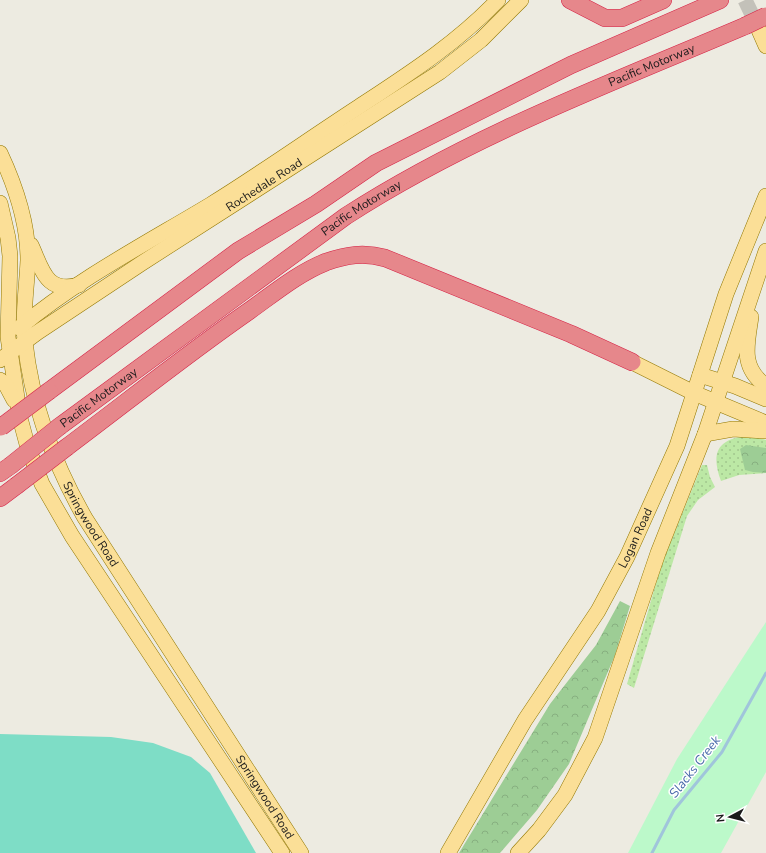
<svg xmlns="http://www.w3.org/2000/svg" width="766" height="853" font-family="'Nunito Sans',sans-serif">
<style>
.grass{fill:url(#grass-dots)}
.forest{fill:url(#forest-crowns)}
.park{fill:#bcf9ca}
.pitch{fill:#7eddc6}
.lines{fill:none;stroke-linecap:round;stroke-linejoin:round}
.stream{stroke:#a0c5db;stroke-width:3}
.major-tunnel{stroke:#c3c1b9;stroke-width:15;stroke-dasharray:15 8;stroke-linecap:butt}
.major-casing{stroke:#937800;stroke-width:16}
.highway-casing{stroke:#d52346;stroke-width:18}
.major{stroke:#fbdf97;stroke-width:15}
.highway{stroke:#e6878b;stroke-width:17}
.highway-bridge-casing{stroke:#d52346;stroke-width:18;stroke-linecap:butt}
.highway-bridge{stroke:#e6878b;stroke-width:17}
.labels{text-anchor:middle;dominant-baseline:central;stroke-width:3;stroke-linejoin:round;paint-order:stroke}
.street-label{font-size:12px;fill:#1b1b1b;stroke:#fff}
.water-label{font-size:13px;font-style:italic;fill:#496baa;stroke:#fff}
</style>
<defs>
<pattern id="grass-dots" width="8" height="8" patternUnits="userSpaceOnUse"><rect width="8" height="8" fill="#bce8a5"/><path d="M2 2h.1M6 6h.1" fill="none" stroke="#a1c68d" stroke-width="1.8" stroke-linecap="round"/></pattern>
<pattern id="forest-crowns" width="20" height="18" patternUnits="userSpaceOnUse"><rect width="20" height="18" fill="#9dcd95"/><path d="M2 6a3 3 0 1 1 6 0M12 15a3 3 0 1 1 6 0" fill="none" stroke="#87af80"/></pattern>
</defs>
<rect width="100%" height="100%" fill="#edebe1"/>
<g class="grass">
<path d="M 752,436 L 766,440 L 766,473 L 739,475 L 721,481 C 709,449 721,437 752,436 Z"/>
<path d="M 702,465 L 707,465 L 710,477 L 715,487 L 698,500 L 687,516 L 634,688 L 627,684 L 661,566 Z"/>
</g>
<g class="forest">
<path d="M 746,445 L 766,448 L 766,473 L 753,472 L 745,470 L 740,449 Z"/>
<path d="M 620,601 L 630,606 L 615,655 L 569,764 L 537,810 L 500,853 L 459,853 L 550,704 L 596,645 Z"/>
</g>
<path class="park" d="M 766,622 L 766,772 L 721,853 L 628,853 L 677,759 Z"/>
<path class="pitch" d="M 0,734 L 111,737 L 153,743 L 191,757 L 210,773 L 256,853 L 0,853 Z"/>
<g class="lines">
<path class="stream" d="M 652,853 L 674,810 L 722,752 L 766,673"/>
<path class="major-tunnel" d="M 745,0 L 755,21"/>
<defs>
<g id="major">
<path d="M 755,21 L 766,46"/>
<path id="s1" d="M 0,153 C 16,187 28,222 28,260 C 27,287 22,314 25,342 C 32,405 54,464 85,518 L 301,853"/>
<path d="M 0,203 L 8,238 L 10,256 L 8,337 L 20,418 L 28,448 L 42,484 L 72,536 L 282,853"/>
<path d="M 31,245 C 42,268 45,294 79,285"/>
<path d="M 751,317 C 747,345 740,367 766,386"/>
<path d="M 19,328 C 78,279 145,244 210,205 C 260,174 308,140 357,108 C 407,75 456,44 498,0"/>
<path id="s2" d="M 0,360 L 38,332 L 142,263 L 440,72 L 481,40 L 521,0"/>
<path d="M 632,362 L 694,393 L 766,423"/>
<path d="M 700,375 L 735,386 L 766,399"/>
<path d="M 0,380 L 6,385 L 14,400"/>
<path d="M 705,434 L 733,429 L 766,431"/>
<path id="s3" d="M 448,853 L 525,720 L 598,611 L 627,557 L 677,446 L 726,294 L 766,196"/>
<path d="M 518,853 L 539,830 L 565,795 L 595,738 L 658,553 L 705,434 L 766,251"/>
</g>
<g id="highway">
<path d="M 570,0 L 605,18 L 622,18 L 663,0"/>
<path d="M 49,391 L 238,251 L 316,204 L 376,163 L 571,65 L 720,0"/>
<path id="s4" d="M 60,426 L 346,216 C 470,136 609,84 745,26"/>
<path d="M 67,447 C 127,402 187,354 249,311 C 273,294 298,273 326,262 C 346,255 364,252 385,258 L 571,334 L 632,362"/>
<path d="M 0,473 L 10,466"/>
<path d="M 0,498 L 16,486"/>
</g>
</defs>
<use href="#major" class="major-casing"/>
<use href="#highway" class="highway-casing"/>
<use href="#major" class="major"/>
<use href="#highway" class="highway"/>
<defs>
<g id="highway-bridge">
<path d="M 745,26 L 766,16"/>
<path d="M 1,427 L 49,391"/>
<path d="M 10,466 L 60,426"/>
<path d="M 16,486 L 67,447"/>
</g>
</defs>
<use href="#highway-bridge" class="highway-bridge-casing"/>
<use href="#highway-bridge" class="highway-bridge"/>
</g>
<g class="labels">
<g class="street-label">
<text stroke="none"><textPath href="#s4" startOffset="696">Pacific Motorway</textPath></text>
<text stroke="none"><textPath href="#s2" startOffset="317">Rochedale Road</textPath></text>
<text stroke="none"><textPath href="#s4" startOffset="372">Pacific Motorway</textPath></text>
<text stroke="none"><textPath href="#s4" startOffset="48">Pacific Motorway</textPath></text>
<text stroke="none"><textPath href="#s1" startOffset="389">Springwood Road</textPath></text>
<text stroke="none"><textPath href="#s3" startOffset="367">Logan Road</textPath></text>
<text stroke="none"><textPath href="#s1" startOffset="713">Springwood Road</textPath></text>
</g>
<g class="water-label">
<text transform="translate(695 767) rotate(-52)">Slacks Creek</text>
</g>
</g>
<g transform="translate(730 817) rotate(263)" stroke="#ffffff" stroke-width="3" paint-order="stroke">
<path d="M0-3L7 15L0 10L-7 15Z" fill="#1b1b1b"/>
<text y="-6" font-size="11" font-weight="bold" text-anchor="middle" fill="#1b1b1b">N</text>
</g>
</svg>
